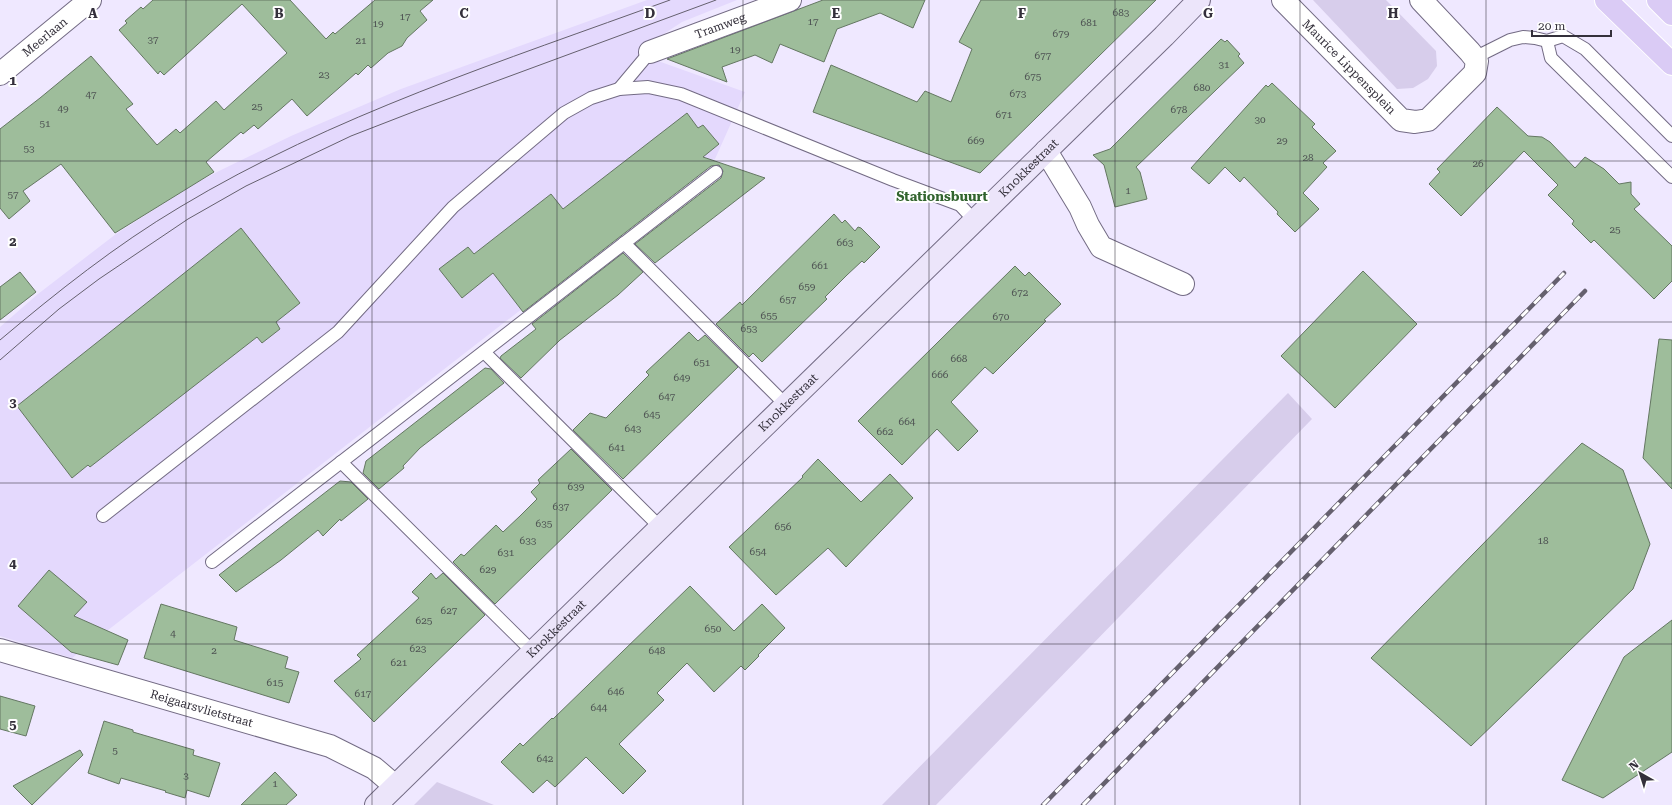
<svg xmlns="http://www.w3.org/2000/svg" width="1672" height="805" font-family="'Roboto Serif',serif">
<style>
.built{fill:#e4d9fd}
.green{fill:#d7cdeb}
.building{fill:#9ebd9b;stroke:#647762}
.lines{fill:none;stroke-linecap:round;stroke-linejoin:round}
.lane-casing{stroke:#736b84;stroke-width:14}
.street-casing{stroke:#736b84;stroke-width:24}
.secondary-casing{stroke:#736b84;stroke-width:24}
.primary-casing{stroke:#fff;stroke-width:24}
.lane{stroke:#fff;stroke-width:12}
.street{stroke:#fff;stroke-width:22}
.secondary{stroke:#ece5fa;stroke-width:22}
.primary{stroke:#dacbf5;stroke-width:22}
.tram{stroke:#65606e;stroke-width:1}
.rail-casing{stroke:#65606e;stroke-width:4.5}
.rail{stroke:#fff;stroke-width:3;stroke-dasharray:9;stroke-linecap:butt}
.grid{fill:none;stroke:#34303b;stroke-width:1;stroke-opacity:0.55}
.labels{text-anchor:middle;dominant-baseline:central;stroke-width:4;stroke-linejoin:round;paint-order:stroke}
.number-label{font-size:10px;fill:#4e5353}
.street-label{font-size:12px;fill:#34303b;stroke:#fff}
.neighbourhood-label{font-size:13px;font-weight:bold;fill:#32642e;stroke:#fff}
.grid-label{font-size:13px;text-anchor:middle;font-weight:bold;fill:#34303b;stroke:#fff;stroke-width:4;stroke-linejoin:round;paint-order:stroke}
</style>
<rect width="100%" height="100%" fill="#efe8ff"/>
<path class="built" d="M 647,0 L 737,0 L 682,22 L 644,47 L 652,61 L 658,61 L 745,92 L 715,159 L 72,658 L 0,636 L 0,327 L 38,294 L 116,234 L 191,186 L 219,171 L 291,136 L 401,89 Z"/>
<g class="green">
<path d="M 1313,0 L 1386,0 L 1436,51 L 1437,66 L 1428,79 L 1413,88 L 1397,89 Z"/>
<path d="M 1288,393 L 1312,419 L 936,805 L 882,805 Z"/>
<path d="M 437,782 L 494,805 L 414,805 Z"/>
</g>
<g class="building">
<path d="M 153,0 L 290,0 L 326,39 L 333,32 L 335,34 L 375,0 L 433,0 L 420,11 L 427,20 L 407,38 L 402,46 L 388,53 L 371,68 L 368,65 L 358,75 L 356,73 L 307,116 L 292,99 L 258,129 L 254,125 L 243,134 L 241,132 L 206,162 L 214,172 L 115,233 L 61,164 L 23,191 L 30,201 L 9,219 L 0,208 L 0,129 L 40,98 L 91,56 L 133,104 L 126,109 L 157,145 L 176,129 L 180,133 L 216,101 L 224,110 L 287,53 L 242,4 L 164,75 L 160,71 L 158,74 L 119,30 L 127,23 L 125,21 L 141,7 L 143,9 Z"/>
<path d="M 823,0 L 925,0 L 913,28 L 880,13 L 837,29 L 824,62 L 780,44 L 772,63 L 755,55 L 722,67 L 727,82 L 667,59 Z"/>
<path d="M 981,0 L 1156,0 L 980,173 L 813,112 L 831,65 L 917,102 L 925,91 L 951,102 L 972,49 L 959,42 Z"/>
<path d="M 1221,39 L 1225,42 L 1227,40 L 1240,54 L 1238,56 L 1244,63 L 1136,167 L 1140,172 L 1147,199 L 1115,207 L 1104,165 L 1093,155 L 1110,149 Z"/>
<path d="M 1272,83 L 1315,124 L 1312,127 L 1336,151 L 1323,163 L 1327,167 L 1303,193 L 1319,209 L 1295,232 L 1277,214 L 1278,212 L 1244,177 L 1240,182 L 1225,167 L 1209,184 L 1191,168 L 1266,85 L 1268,87 Z"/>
<path d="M 1497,107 L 1528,136 L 1542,137 L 1550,142 L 1575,168 L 1585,157 L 1604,169 L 1619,184 L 1631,182 L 1631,194 L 1640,204 L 1634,209 L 1672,246 L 1672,281 L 1654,299 L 1594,240 L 1591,243 L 1572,224 L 1574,221 L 1548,195 L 1558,185 L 1524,151 L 1461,216 L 1429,184 L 1440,172 L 1437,169 Z"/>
<path d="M 687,113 L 698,128 L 703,125 L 719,144 L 703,157 L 765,178 L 655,263 L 635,244 L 721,178 L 723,171 L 719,165 L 711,166 L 523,312 L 493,273 L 462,298 L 439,269 L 468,247 L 474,254 L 551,194 L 563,209 Z"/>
<path d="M 834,214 L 842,223 L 845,220 L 855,231 L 858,227 L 861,228 L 880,247 L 864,263 L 862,261 L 847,275 L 825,297 L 827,299 L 762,362 L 753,353 L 749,357 L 716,324 L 740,302 L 742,305 Z"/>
<path d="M 241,228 L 300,303 L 276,322 L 280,329 L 262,343 L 257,337 L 90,467 L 88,465 L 72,478 L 17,406 Z"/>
<path d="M 623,253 L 643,272 L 618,295 L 560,340 L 521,378 L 500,358 L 501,356 L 536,329 L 532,324 Z"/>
<path d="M 1015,266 L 1025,276 L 1029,272 L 1061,304 L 1044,320 L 1046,321 L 993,374 L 985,367 L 951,402 L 978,431 L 958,451 L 937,429 L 902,465 L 858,421 Z"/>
<path d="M 1363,271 L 1417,324 L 1335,408 L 1281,356 Z"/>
<path d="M 20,272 L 36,292 L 0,320 L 0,287 Z"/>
<path d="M 689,332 L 698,341 L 705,335 L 738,367 L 623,479 L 573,430 L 590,413 L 606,418 L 649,375 L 646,372 Z"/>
<path d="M 1659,339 L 1672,340 L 1672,489 L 1643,458 Z"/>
<path d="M 485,368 L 491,369 L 504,383 L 420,448 L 403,466 L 404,468 L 379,489 L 363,473 L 366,461 Z"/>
<path d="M 1582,443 L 1623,470 L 1650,544 L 1633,589 L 1471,746 L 1371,658 Z"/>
<path d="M 571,449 L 612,490 L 495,604 L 453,562 L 461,554 L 464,556 L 496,525 L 503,532 L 520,516 L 537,499 L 531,492 L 540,483 L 538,480 Z"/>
<path d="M 818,459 L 861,502 L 890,474 L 913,498 L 846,567 L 828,548 L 776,595 L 729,547 L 803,477 L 802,476 Z"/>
<path d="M 340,481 L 351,482 L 368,499 L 341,521 L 340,519 L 323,536 L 318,530 L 281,560 L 236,592 L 219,575 Z"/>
<path d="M 49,570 L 87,602 L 74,616 L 128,640 L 118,665 L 71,652 L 18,606 Z"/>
<path d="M 431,573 L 436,579 L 443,573 L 485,615 L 374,722 L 334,681 L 361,659 L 357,655 L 419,598 L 412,592 Z"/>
<path d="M 690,586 L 734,631 L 762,604 L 785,628 L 758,655 L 759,656 L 745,670 L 741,666 L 714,692 L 687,663 L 657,693 L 664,700 L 619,744 L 646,771 L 623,794 L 586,757 L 555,787 L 547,780 L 533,793 L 501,762 L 520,743 L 523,746 L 552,718 L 553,719 Z"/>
<path d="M 161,604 L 237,627 L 234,640 L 288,657 L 285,668 L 299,672 L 289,703 L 144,658 Z"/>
<path d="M 1672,620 L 1672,752 L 1603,798 L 1562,780 L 1624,657 Z"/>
<path d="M 0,696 L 35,706 L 26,736 L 0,729 Z"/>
<path d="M 104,721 L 133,730 L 133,732 L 194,750 L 193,755 L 220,763 L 209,797 L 187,790 L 185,798 L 165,792 L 166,791 L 121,778 L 119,784 L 88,773 Z"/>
<path d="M 80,750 L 83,755 L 32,805 L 13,786 Z"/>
<path d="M 275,772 L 297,795 L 286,805 L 241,805 Z"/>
</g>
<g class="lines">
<defs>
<g id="lane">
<path d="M 1547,41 L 1551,58 L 1672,177"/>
<path d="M 1474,58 L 1510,40 L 1523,37 L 1535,38 L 1547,41 L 1563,36 L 1585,49 L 1672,136"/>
<path d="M 619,89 L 650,52"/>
<path d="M 624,243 L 786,405"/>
<path d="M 484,352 L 660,527"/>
<path d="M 341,462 L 533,652"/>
<path d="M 103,516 L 338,332 L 453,207 L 564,113 L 591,98 L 619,89 L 648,87 L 681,94 L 893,180 L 960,205 L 974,220"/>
<path d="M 212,562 L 716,172"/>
</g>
<g id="street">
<path id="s1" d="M 1283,0 L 1401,120 L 1415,122 L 1428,120 L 1475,73 L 1477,61 L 1470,52 L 1421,0"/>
<path id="s2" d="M 650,52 L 790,0"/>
<path id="s3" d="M 0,74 L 90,0"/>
<path d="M 1046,151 L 1080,207 L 1088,225 L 1101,247 L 1183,284"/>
<path id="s4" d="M 0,650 L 330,746 L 374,768 L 395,786"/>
</g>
<g id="secondary">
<path id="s5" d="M 376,805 L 1164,36 L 1199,0"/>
</g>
<g id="primary">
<path d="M 1606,0 L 1672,64"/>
<path d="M 1658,0 L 1672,14"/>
</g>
</defs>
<use href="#lane" class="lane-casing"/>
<use href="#street" class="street-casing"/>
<use href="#secondary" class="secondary-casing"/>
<use href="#primary" class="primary-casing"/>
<use href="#lane" class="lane"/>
<use href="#street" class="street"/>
<use href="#secondary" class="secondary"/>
<use href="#primary" class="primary"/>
<g class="tram">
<path d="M 0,340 C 57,292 116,245 180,207 C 333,115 503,61 670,0"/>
<path d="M 0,360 L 59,309 L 99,279 L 188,219 L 246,186 L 351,136 L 418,110 L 716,0"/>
</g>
<defs>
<g id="rail">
<path d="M 1043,805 L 1564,273"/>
<path d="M 1083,805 L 1585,291"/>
</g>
</defs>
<use href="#rail" class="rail-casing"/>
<use href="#rail" class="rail"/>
</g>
<path class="grid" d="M 186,0 L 186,805M 372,0 L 372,805M 557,0 L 557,805M 743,0 L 743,805M 929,0 L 929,805M 1115,0 L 1115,805M 1300,0 L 1300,805M 1486,0 L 1486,805M 0,161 L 1672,161M 0,322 L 1672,322M 0,483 L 1672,483M 0,644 L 1672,644"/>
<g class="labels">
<g class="number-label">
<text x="1121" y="12">683</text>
<text x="405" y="16">17</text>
<text x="813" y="21">17</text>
<text x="1089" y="22">681</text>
<text x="378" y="23">19</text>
<text x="1061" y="33">679</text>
<text x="153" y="39">37</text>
<text x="361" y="40">21</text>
<text x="735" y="49">19</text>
<text x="1043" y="55">677</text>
<text x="1224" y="64">31</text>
<text x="324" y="74">23</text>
<text x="1033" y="76">675</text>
<text x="1202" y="87">680</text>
<text x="1018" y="93">673</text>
<text x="91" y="94">47</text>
<text x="257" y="106">25</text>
<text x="63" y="108">49</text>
<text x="1179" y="109">678</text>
<text x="1004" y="114">671</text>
<text x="1260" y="119">30</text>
<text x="45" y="123">51</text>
<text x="976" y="140">669</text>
<text x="1282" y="140">29</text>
<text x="29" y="148">53</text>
<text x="1308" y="157">28</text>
<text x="1478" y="163">26</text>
<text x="1128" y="190">1</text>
<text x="13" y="194">57</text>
<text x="1615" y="229">25</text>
<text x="845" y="242">663</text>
<text x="820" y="265">661</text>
<text x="807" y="286">659</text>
<text x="1020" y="292">672</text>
<text x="788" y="299">657</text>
<text x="769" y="315">655</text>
<text x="1001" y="316">670</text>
<text x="749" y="328">653</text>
<text x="959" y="358">668</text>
<text x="702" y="362">651</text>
<text x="940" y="374">666</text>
<text x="682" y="377">649</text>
<text x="667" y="396">647</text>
<text x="652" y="414">645</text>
<text x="907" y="421">664</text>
<text x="633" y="428">643</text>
<text x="885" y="431">662</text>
<text x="617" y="447">641</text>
<text x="576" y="486">639</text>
<text x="561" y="506">637</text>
<text x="544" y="523">635</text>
<text x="783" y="526">656</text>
<text x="528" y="540">633</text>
<text x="1543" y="540">18</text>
<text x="758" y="551">654</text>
<text x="506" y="552">631</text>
<text x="488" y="569">629</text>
<text x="449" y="610">627</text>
<text x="424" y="620">625</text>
<text x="713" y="628">650</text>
<text x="173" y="633">4</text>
<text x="418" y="648">623</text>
<text x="214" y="650">2</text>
<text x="657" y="650">648</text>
<text x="399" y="662">621</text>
<text x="275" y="682">615</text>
<text x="616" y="691">646</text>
<text x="363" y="693">617</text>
<text x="599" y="707">644</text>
<text x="115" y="750">5</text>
<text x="545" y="758">642</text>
<text x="186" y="775">3</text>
<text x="275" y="783">1</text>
</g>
<g class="street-label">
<text stroke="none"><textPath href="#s2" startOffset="75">Tramweg</textPath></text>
<text stroke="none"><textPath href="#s3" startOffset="58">Meerlaan</textPath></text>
<text stroke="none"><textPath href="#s1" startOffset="94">Maurice Lippensplein</textPath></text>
<text stroke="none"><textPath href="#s5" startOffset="912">Knokkestraat</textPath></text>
<text stroke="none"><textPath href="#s5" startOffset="576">Knokkestraat</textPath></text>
<text stroke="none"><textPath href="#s5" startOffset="252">Knokkestraat</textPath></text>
<text stroke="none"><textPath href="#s4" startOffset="210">Reigaarsvlietstraat</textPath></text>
</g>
<g class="neighbourhood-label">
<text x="942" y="196">Stationsbuurt</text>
</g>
</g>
<g class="grid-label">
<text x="93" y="18">A</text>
<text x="279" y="18">B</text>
<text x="464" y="18">C</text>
<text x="650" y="18">D</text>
<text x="836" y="18">E</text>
<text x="1022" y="18">F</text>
<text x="1208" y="18">G</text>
<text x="1393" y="18">H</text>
<text x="13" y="85">1</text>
<text x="13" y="246">2</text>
<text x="13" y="407">3</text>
<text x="13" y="568">4</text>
<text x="13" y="729">5</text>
</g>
<g transform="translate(1640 773) rotate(321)" stroke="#ffffff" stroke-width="3" paint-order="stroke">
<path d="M0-3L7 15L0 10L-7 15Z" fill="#34303b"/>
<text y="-6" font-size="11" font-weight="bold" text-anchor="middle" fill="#34303b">N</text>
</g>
<path d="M1532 30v6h79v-6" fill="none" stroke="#34303b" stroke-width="2"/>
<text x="1538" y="30" font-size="12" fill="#34303b" stroke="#ffffff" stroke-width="3" paint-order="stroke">20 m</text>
</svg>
